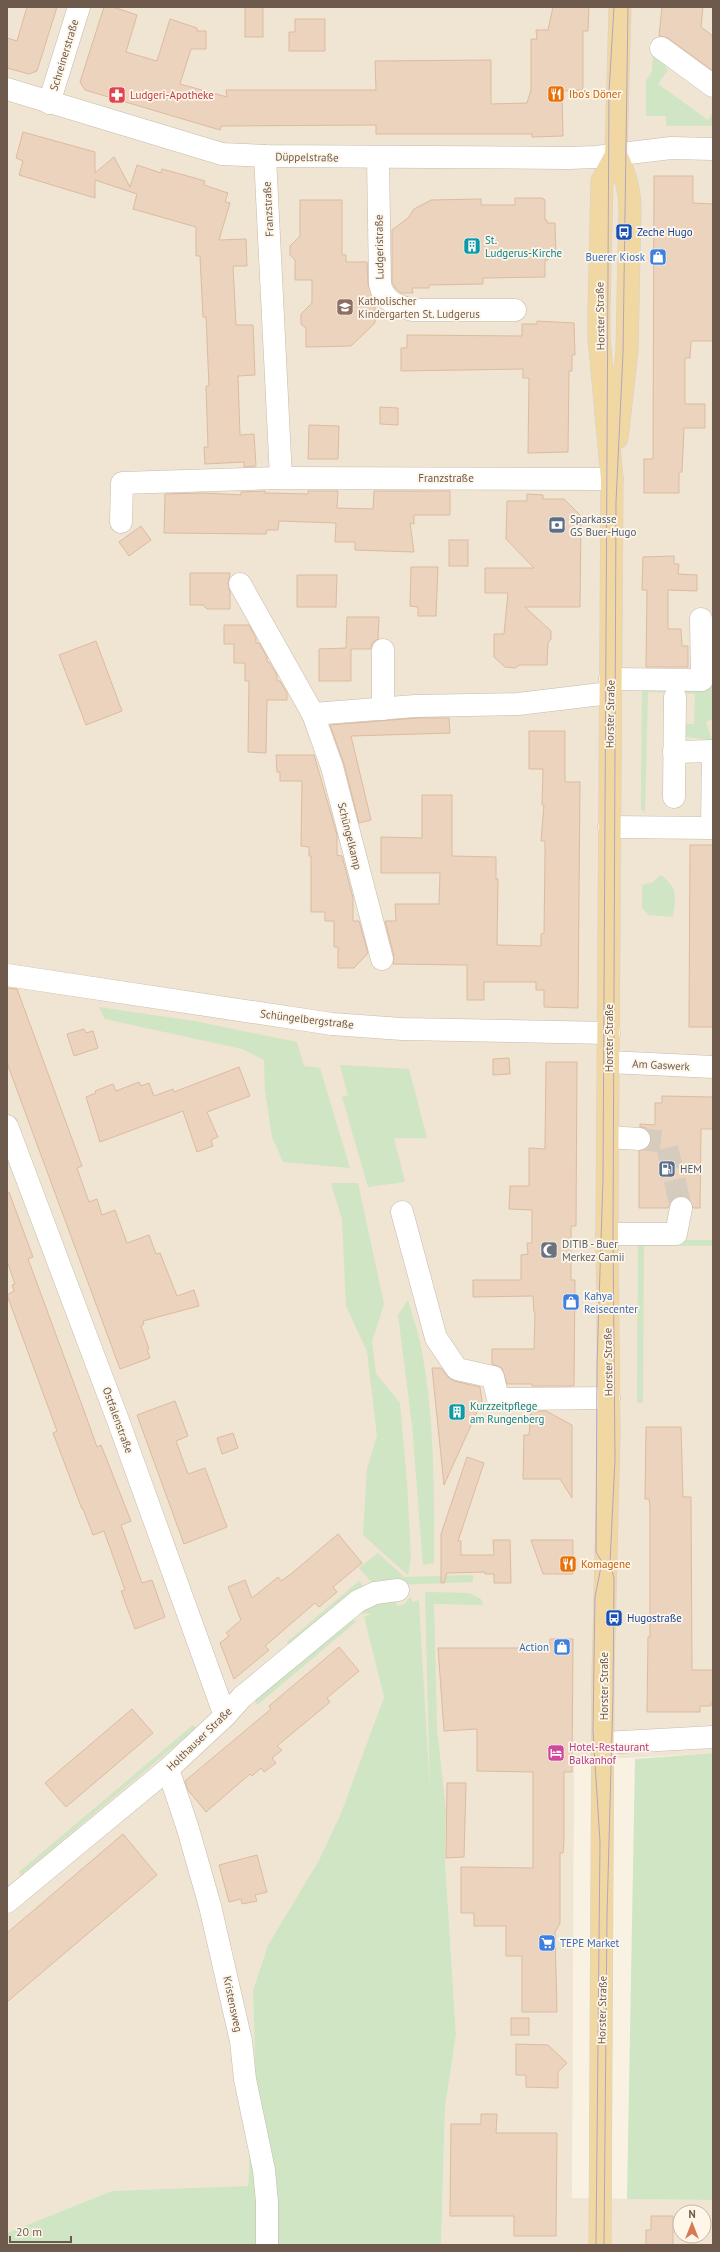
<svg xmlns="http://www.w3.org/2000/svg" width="720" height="2252" font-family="'PT Sans',sans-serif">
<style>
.residential{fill:#f0e4d2;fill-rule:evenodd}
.green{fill:#cfe5c3}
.building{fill:#ebd3be;stroke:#dcbba0}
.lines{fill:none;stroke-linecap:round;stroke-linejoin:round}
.minor-tunnel{stroke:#d6ccbd;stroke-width:22;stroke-dasharray:22 11;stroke-linecap:butt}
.minor-casing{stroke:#c8baab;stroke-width:23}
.major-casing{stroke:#d6d1cd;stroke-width:23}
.minor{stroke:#fff;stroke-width:22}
.major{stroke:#f1d8a2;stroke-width:22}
.tram{stroke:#b5a4c1;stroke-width:1}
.labels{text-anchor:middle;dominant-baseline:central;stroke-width:3.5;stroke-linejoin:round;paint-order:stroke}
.street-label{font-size:11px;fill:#6e5a4c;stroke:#fdf6e9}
.food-label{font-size:11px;fill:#c56008;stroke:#fdf6e9;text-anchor:start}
.health-label{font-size:11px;fill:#be3a42;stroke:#fdf6e9;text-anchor:start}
.transit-label{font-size:11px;fill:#164399;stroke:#fdf6e9;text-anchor:start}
.culture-label{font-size:11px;fill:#0d838f;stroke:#fdf6e9;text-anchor:start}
.shop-label{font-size:11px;fill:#366cbe;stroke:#fdf6e9;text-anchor:end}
.education-label{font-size:11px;fill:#785e54;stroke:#fdf6e9;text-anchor:start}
.service-label{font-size:11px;fill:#4e5e75;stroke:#fdf6e9;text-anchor:start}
.worship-label{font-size:11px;fill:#5b616d;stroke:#fdf6e9;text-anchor:start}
.hotel-label{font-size:11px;fill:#b23c85;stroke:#fdf6e9;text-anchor:start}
</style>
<rect width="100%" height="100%" fill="#f9f2e3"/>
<path class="residential" d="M 7,7 L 713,7 L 713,1753 L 574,1761 L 572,2198 L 713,2200 L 713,2245 L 441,2245 L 445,2107 L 456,2035 L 445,1859 L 446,1812 L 431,1812 L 419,1600 L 364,1617 L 384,1697 L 341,1813 L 319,1860 L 268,1945 L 253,1990 L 255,2062 L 248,2187 L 112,2191 L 7,2233 ZM 680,2212 L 704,2212 L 704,2236 L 680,2236 Z"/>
<g class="green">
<path d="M 653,53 L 670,60 L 665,67 L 668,70 L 658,84 L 708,120 L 713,113 L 713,126 L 666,126 L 666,116 L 646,116 L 646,81 L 652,71 Z"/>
<path d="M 642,684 L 713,685 L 713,719 L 706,722 L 712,740 L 685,737 L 677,724 L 694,724 L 695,694 L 648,692 L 645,812 L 641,809 Z"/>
<path d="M 661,875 C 679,889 675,896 673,917 L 649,915 L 642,908 L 642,885 L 653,882 Z"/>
<path d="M 99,1007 L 194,1021 L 297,1042 L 304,1066 L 320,1068 L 350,1168 L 283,1162 L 272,1137 L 265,1090 L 264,1060 L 242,1049 L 105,1019 Z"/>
<path d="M 340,1065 L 409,1069 L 427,1138 L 394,1138 L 405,1182 L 368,1187 L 342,1097 L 348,1095 Z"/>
<path d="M 331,1183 L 358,1183 L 384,1304 L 372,1341 L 376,1374 L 400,1403 L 407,1484 L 411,1557 L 408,1575 L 363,1535 L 367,1469 L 377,1436 L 367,1351 L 346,1306 L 342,1219 Z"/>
<path d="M 638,1240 L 713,1240 L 713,1246 L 644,1246 L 643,1403 L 637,1403 Z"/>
<path d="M 408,1300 C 412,1316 418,1331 421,1347 C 435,1418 434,1491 434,1563 L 423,1565 L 412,1424 L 398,1315 Z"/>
<path d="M 378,1553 L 404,1577 L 473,1575 L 473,1582 L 392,1585 L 377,1588 L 359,1568 Z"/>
<path d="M 359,1581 L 365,1588 L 292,1649 L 287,1642 Z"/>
<path d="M 425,1592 L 469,1593 L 481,1599 L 483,1605 L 434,1604 L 437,1729 L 446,1811 L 445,1859 L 456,2035 L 445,2107 L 441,2245 L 7,2245 L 7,2233 L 112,2191 L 248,2186 L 255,2062 L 253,1990 L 268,1945 L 319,1860 L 341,1813 L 384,1697 L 364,1617 L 371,1614 L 351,1612 L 396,1595 L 397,1606 L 405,1604 L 411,1596 L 412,1602 L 419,1600 L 430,1790 Z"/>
<path d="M 350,1620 L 357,1621 L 257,1705 L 255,1701 Z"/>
<path d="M 193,1725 L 196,1728 L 21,1875 L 19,1872 Z"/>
<path d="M 713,1753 L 713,2200 L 627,2199 L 635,1759 Z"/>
</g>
<g class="building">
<path d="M 27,7 L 57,7 L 37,71 L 29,74 L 7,68 L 7,38 L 17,41 Z"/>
<path d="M 104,7 L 113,7 L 137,15 L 126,52 L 157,61 L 170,19 L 197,28 L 197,31 L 206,31 L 206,49 L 191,49 L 180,84 L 227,97 L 226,90 L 376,90 L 375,61 L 491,60 L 491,104 L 527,103 L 531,90 L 531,39 L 537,39 L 536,30 L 548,30 L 553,7 L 589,7 L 588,31 L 583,31 L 583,90 L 562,91 L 563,136 L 532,137 L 532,134 L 376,134 L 376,125 L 221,126 L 220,130 L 85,90 L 80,82 Z"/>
<rect x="245" y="7" width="18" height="30"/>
<path d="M 662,7 L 703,7 L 701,27 L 713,36 L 713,71 L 668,38 L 659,36 Z"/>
<path d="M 295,19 L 325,19 L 325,51 L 289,51 L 289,32 L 295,32 Z"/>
<path d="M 23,132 L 95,152 L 95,173 L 114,157 L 130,187 L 137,165 L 161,173 L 162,169 L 184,175 L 205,181 L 204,185 L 228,193 L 225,202 L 230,203 L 219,240 L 246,239 L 247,266 L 233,266 L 236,325 L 253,325 L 255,375 L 238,376 L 240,435 L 254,434 L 256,466 L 244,467 L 244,462 L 205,464 L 204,447 L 208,447 L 206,386 L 209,386 L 206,317 L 203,317 L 200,256 L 196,256 L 196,227 L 133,209 L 137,194 L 95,180 L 95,198 L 19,175 L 23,161 L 16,158 Z"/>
<path d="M 654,176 L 693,176 L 693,203 L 713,204 L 713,341 L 691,341 L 690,358 L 685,358 L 685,404 L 705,404 L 705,428 L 684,428 L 682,472 L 679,472 L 679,493 L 644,493 L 644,459 L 653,459 Z"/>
<path d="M 515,198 L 542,198 L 545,200 L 545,220 L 547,220 L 547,223 L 555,223 L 556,257 L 548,257 L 548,260 L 545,260 L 545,277 L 483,278 L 483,284 L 429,285 L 429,288 L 412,288 L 413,293 L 401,293 L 395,288 L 392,282 L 392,230 L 408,218 L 414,209 L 431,200 L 481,199 L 481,205 L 515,205 Z"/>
<path d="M 300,200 L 342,200 L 342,255 L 346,255 L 346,262 L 367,262 L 368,284 L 375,303 L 375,323 L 351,346 L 306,347 L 306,328 L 301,324 L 301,314 L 312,303 L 312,280 L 295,280 L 295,260 L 290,255 L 290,246 L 300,236 Z"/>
<path d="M 537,321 L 574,323 L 575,355 L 572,355 L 572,371 L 569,371 L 568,452 L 528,453 L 529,378 L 523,378 L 523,369 L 401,371 L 401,348 L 407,348 L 407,335 L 522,336 L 522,324 L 537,324 Z"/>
<path d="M 380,407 L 398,408 L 398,425 L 380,424 Z"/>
<path d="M 309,425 L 339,426 L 338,459 L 308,459 Z"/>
<path d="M 265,491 L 265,493 L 308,494 L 308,491 L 338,491 L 337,508 L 373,509 L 374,491 L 450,491 L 450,515 L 414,515 L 414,524 L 410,523 L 414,552 L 355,550 L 355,542 L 335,542 L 336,523 L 279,521 L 278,530 L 267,530 L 266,534 L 164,533 L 165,494 L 203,493 L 241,495 L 241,492 Z"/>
<path d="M 527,494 L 543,495 L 543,499 L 564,499 L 581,516 L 580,607 L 525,607 L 551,631 L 551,639 L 548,643 L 547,665 L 519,665 L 515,668 L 505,667 L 494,657 L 494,634 L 504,634 L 508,593 L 485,593 L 485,568 L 534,568 L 506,539 L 507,501 L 527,501 Z"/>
<path d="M 141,526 L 151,540 L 129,556 L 119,542 Z"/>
<rect x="449" y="540" width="19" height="26"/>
<path d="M 674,556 L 674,564 L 679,564 L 678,574 L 697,575 L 697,591 L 668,590 L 668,629 L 681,629 L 682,646 L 688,646 L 688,667 L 646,667 L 647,590 L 642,590 L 643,557 Z"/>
<path d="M 411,567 L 438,567 L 436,616 L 418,616 L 418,607 L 410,606 Z"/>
<path d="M 190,573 L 230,573 L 228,584 L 230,592 L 230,609 L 207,609 L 203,605 L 190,605 Z"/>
<path d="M 297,575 L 337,575 L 336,607 L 297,607 Z"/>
<path d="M 347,617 L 379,617 L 378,639 L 372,643 L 371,649 L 351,649 L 351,681 L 319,681 L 319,649 L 346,648 Z"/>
<path d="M 224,625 L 249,625 L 256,638 L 256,643 L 259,643 L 267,657 L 267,662 L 269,662 L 277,675 L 277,681 L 280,681 L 287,693 L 287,700 L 267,700 L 266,753 L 248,752 L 249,681 L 245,681 L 245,663 L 234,663 L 234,644 L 224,644 Z"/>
<path d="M 96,641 L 122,711 L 86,725 L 59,655 Z"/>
<path d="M 416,718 L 449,718 L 450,733 L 351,736 L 371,820 L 359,823 L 344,764 L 330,725 Z"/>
<path d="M 529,731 L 565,731 L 565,782 L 580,782 L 578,1008 L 544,1007 L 544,990 L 536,990 L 536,982 L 484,982 L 484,1000 L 467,1000 L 467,965 L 393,964 L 394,956 L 385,921 L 396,921 L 395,904 L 439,904 L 440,873 L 381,873 L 381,837 L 422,838 L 422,795 L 452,795 L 452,856 L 496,857 L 496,879 L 498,879 L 497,945 L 541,946 L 541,934 L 544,933 L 545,857 L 545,841 L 541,841 L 544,805 L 542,805 L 543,769 L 529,769 Z"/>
<path d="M 276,755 L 314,755 L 337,835 L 337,855 L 342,856 L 353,898 L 353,921 L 359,921 L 368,953 L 354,968 L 338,968 L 338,947 L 334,947 L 334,921 L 325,921 L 325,912 L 311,912 L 311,856 L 309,856 L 309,847 L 301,846 L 302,781 L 280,781 L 280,772 L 277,772 Z"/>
<path d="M 690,845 L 713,845 L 713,1027 L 689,1027 Z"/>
<path d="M 7,988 L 17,989 L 82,1166 L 77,1168 L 89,1202 L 97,1199 L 102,1215 L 115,1210 L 127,1243 L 149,1235 L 156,1254 L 160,1253 L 177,1296 L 194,1290 L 199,1306 L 143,1321 L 144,1324 L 141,1326 L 149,1349 L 147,1349 L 150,1358 L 120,1369 L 7,1063 Z"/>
<path d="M 84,1029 L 86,1033 L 93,1031 L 98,1048 L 74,1056 L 67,1034 Z"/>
<path d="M 509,1058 L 510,1074 L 493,1075 L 493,1059 Z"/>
<path d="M 546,1062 L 577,1062 L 576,1226 L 571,1226 L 571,1280 L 575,1280 L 574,1386 L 532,1386 L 532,1384 L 507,1384 L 502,1368 L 492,1364 L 492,1349 L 534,1349 L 535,1313 L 534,1312 L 533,1296 L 473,1297 L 473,1280 L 521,1280 L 521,1255 L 528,1254 L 527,1243 L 532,1243 L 532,1210 L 509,1209 L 510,1186 L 529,1186 L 529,1148 L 545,1149 Z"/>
<path d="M 239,1067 L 250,1096 L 207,1112 L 218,1137 L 211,1140 L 213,1146 L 197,1152 L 183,1111 L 100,1142 L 86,1097 L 96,1093 L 95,1091 L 113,1084 L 116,1091 L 139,1082 L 141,1086 L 149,1083 L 154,1096 L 173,1089 L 174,1092 Z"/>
<path d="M 662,1096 L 713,1097 L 713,1129 L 701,1129 L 700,1208 L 693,1208 L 689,1199 L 683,1196 L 672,1200 L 668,1208 L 639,1208 L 639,1151 L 649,1146 L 651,1139 L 650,1133 L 646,1128 L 640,1127 L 640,1124 L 655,1125 L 655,1103 L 662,1103 Z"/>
<path d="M 9,1192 L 33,1257 L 28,1259 L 83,1408 L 97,1447 L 101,1445 L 131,1521 L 121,1525 L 142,1583 L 152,1580 L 165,1617 L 135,1629 L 121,1591 L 125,1590 L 104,1531 L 93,1535 L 83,1509 L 82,1509 L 53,1433 L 57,1431 L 7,1295 L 14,1291 L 12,1285 L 15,1284 L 7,1261 L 7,1193 Z"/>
<path d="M 432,1368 L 441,1368 L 447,1376 L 454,1381 L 480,1387 L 482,1401 L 444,1485 Z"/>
<path d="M 175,1401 L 188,1436 L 176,1441 L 188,1474 L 205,1468 L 227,1527 L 184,1544 L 137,1415 Z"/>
<path d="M 531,1411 L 546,1411 L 572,1425 L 572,1498 L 560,1479 L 523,1479 L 524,1435 L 529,1435 Z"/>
<path d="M 646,1427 L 681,1427 L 683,1497 L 691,1497 L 692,1670 L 713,1670 L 713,1702 L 711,1702 L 711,1706 L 700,1706 L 700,1712 L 647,1712 L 648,1637 L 650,1637 L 650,1507 L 649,1499 L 645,1499 Z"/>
<path d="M 233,1433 L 238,1448 L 222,1454 L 217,1438 Z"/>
<path d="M 467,1457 L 484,1463 L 458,1541 L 461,1541 L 461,1555 L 494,1555 L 493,1540 L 510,1540 L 511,1583 L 494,1583 L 494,1574 L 485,1574 L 485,1572 L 447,1573 L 444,1583 L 441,1583 L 441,1534 Z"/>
<path d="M 338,1534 L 362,1563 L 333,1587 L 337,1592 L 319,1607 L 315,1603 L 265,1646 L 269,1650 L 234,1679 L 220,1643 L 229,1636 L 226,1633 L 241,1620 L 228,1587 L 245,1580 L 252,1598 L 278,1577 L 281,1581 L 291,1574 Z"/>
<path d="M 531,1540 L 573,1540 L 573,1574 L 543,1574 Z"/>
<path d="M 550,1639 L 573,1639 L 572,1772 L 564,1772 L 564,1842 L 563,1853 L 560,1853 L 560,1923 L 555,1932 L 557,2012 L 522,2012 L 522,1956 L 506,1956 L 506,1926 L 474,1926 L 474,1913 L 461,1913 L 461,1867 L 533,1868 L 533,1772 L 477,1771 L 477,1729 L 444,1731 L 438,1648 L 550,1648 Z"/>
<path d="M 339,1647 L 359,1671 L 327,1698 L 330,1702 L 277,1746 L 282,1750 L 272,1758 L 276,1763 L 264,1772 L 261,1768 L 252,1776 L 250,1774 L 206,1812 L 188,1790 L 185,1781 L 271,1709 L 269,1706 Z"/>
<path d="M 132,1709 L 153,1733 L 66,1807 L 45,1783 Z"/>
<path d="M 447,1783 L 466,1783 L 464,1857 L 446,1858 Z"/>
<path d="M 123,1834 L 157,1875 L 7,2002 L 7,1933 Z"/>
<path d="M 257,1855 L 267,1892 L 255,1895 L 257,1901 L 242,1904 L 241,1899 L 229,1902 L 219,1865 Z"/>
<rect x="511" y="2018" width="18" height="17"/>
<path d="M 516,2044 L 548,2045 L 567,2063 L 558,2072 L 558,2088 L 526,2087 L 526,2075 L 516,2075 Z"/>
<path d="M 481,2114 L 497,2114 L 496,2133 L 557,2133 L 556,2236 L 514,2236 L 514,2216 L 450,2216 L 451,2124 L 481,2124 Z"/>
<path d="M 651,2216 L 673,2216 L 673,2245 L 646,2245 L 646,2230 L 651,2230 Z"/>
</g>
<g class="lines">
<path class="minor-tunnel" d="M 639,1139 L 666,1142 L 681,1208"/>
<defs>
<g id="minor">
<path d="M 661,48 L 713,86"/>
<path d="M 7,89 L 222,154 L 265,156 L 569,158 L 596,157 L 671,148 L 713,149"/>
<path d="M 49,103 L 79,7"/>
<path d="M 265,156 L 281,478"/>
<path d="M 378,158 L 380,284 C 383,301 397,306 413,310 L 515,310"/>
<path d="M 121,522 L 122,483 L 281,478 L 612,479"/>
<path d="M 240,584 L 313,714 L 415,706 L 518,704 L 610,693"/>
<path d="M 610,679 L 702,680 L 701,619"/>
<path d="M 383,709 L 383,650"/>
<path d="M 313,714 L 332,767 L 382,959"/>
<path d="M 674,752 L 713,751"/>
<path d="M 674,797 L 675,697"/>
<path d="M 609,827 L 713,828"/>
<path d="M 712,827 L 713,752"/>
<path d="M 7,975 L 332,1024 L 402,1029 L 609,1033"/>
<path d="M 609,1062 L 713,1067"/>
<path d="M 7,1126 L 119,1423 L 225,1716"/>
<path d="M 608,1137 L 639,1139"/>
<path d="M 402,1212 L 436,1338 L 457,1369 L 493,1377 L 498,1399 L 609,1398"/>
<path d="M 607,1234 L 676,1234 L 681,1208"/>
<path d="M 604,1743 L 713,1737"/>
<path d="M 168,1769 L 188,1829 L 210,1906 L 241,2041 L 245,2079 L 264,2170 L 267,2202 L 267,2245"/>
<path d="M 7,1902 L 168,1769 L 225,1716 L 242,1697 L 358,1601 L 375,1593 L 398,1590"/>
</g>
<g id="major">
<path d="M 616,155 C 625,173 629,187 630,207 L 627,351 L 617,438"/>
<path d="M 600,2245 L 603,1676 L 609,1435 L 607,1227 L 612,479 L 599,338 L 599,309 L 602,181 L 616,155 L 620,7"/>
</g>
</defs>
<use href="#minor" class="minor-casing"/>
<use href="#major" class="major-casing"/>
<use href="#minor" class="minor"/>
<use href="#major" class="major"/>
<g class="tram">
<path d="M 596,2245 L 600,1842 L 593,1731 L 595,1597 L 602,1562 L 596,1552 L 597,1364 L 603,1179 L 609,92 L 614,7"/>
<path d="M 604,2245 L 607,1915 L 613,1694 L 614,1578 L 610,1563 L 615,1459 L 613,1234 L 616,502 L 623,353 L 628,7"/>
</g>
</g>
<defs>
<symbol id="restaurant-square" viewBox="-11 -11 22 22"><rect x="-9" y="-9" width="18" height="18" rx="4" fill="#e8710a" stroke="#fdf6e9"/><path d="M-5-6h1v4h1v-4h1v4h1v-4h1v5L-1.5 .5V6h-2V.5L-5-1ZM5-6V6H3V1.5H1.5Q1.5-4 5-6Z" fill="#fff"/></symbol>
<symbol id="pharmacy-square" viewBox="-11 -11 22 22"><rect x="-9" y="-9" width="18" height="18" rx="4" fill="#e0444e" stroke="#fdf6e9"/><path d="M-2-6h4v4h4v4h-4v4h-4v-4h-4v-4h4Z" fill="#fff"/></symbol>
<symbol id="bus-square" viewBox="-11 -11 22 22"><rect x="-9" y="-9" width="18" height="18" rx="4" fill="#1a4fb4" stroke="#fdf6e9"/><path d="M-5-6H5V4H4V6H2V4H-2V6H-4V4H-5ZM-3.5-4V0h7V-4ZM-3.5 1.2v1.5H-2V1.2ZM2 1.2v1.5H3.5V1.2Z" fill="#fff"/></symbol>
<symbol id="building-square" viewBox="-11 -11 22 22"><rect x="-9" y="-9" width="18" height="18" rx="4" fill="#0f9aa8" stroke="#fdf6e9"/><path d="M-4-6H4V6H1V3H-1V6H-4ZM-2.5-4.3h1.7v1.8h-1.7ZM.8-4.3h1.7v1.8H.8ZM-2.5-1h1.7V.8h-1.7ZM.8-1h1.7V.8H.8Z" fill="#fff"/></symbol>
<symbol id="shop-square" viewBox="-11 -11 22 22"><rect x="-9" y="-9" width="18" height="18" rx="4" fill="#3f7fe0" stroke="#fdf6e9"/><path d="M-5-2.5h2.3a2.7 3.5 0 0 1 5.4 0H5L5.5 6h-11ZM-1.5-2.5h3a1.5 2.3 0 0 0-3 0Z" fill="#fff"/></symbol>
<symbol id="school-square" viewBox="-11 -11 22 22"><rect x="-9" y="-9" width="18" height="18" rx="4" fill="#8d6e63" stroke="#fdf6e9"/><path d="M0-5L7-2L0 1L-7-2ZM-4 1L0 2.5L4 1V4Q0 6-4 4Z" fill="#fff"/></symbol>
<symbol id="bank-square" viewBox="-11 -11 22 22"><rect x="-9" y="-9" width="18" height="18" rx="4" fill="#5c6f8a" stroke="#fdf6e9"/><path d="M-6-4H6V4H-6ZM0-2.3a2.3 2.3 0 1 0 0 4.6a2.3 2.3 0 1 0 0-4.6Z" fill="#fff"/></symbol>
<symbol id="fuel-square" viewBox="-11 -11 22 22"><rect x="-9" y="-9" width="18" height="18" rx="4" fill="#5c6f8a" stroke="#fdf6e9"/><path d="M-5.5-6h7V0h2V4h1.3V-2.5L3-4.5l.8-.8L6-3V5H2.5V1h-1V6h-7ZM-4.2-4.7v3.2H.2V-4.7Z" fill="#fff"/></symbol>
<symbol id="mosque-square" viewBox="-11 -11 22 22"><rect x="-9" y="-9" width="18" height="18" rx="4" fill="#6b7280" stroke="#fdf6e9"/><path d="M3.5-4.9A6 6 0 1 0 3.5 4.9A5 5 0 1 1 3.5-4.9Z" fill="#fff"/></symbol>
<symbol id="hotel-square" viewBox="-11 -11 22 22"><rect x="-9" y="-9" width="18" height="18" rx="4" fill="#d1479c" stroke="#fdf6e9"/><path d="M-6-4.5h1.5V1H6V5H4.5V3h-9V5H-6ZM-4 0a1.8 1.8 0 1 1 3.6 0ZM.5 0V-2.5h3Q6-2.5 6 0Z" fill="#fff"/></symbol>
<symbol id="supermarket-square" viewBox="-11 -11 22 22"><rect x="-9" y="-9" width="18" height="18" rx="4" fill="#3f7fe0" stroke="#fdf6e9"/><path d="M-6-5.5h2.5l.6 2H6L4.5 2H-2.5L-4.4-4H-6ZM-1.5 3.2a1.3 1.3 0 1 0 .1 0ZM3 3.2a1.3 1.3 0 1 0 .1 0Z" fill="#fff"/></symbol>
</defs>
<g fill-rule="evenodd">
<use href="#restaurant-square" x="546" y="84" width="20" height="20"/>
<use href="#pharmacy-square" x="107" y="85" width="20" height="20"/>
<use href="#bus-square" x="614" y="222" width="20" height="20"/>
<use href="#building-square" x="462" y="236" width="20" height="20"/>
<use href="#shop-square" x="648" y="247" width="20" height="20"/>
<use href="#school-square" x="335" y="297" width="20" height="20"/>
<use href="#bank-square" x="547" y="515" width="20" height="20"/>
<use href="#fuel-square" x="657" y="1159" width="20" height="20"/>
<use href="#mosque-square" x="539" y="1240" width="20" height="20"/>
<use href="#shop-square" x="561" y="1292" width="20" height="20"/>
<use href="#building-square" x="447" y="1402" width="20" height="20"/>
<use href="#restaurant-square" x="558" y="1554" width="20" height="20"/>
<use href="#bus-square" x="604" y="1608" width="20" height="20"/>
<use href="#shop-square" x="552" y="1637" width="20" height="20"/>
<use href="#hotel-square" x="546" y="1743" width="20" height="20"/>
<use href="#supermarket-square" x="537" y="1933" width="20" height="20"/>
</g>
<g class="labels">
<g class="street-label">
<text transform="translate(64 55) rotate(-73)">Schreinerstraße</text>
<text transform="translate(307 157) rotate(1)">Düppelstraße</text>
<text transform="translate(268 209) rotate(-93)">Franzstraße</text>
<text transform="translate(379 247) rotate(-91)">Ludgeristraße</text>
<text transform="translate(600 316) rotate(-91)">Horster Straße</text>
<text x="446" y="478">Franzstraße</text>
<text transform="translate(610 714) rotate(-89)">Horster Straße</text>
<text transform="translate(350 836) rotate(76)">Schüngelkamp</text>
<text transform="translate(307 1019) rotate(7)">Schüngelbergstraße</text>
<text transform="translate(609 1038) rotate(-90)">Horster Straße</text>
<text transform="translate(661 1065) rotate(3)">Am Gaswerk</text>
<text transform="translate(608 1362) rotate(-91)">Horster Straße</text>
<text transform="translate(118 1420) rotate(70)">Ostfalenstraße</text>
<text transform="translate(604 1686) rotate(-90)">Horster Straße</text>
<text transform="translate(199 1739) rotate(-44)">Holthauser Straße</text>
<text transform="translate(233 2004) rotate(78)">Kristensweg</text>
<text transform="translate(602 2010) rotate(-89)">Horster Straße</text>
</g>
<g class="food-label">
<text x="569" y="94">Ibo's Döner</text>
<text x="581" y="1564">Komagene</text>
</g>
<g class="health-label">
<text x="130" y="95">Ludgeri-Apotheke</text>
</g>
<g class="transit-label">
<text x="637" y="232">Zeche Hugo</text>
<text x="627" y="1618">Hugostraße</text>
</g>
<g class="culture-label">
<text x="485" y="240">St.<tspan x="485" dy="13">Ludgerus-Kirche</tspan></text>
<text x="470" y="1406">Kurzzeitpflege<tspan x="470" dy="13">am Rungenberg</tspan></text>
</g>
<g class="shop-label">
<text x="645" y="257">Buerer Kiosk</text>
<text x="584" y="1296" text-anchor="start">Kahya<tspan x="584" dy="13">Reisecenter</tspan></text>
<text x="549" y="1647">Action</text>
<text x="560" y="1943" text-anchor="start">TEPE Market</text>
</g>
<g class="education-label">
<text x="358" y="301">Katholischer<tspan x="358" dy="13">Kindergarten St. Ludgerus</tspan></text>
</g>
<g class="service-label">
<text x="570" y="519">Sparkasse<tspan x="570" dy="13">GS Buer-Hugo</tspan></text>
<text x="680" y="1169">HEM</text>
</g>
<g class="worship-label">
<text x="562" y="1244">DITIB - Buer<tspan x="562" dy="13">Merkez Camii</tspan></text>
</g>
<g class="hotel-label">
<text x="569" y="1747">Hotel-Restaurant<tspan x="569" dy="13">Balkanhof</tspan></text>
</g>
</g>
<rect width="720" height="2252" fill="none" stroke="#6e5a4c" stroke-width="16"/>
<g transform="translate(692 2224)"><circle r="19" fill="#fdf6e9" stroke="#c4b8aa"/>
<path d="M0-3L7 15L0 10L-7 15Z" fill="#d67a55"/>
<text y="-6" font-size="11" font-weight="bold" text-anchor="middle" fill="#6e5a4c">N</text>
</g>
<path d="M10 2236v6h61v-6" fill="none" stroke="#6e5a4c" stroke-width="2"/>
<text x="16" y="2236" font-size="12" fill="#6e5a4c" stroke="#fdf6e9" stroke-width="3" paint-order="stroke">20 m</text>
</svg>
